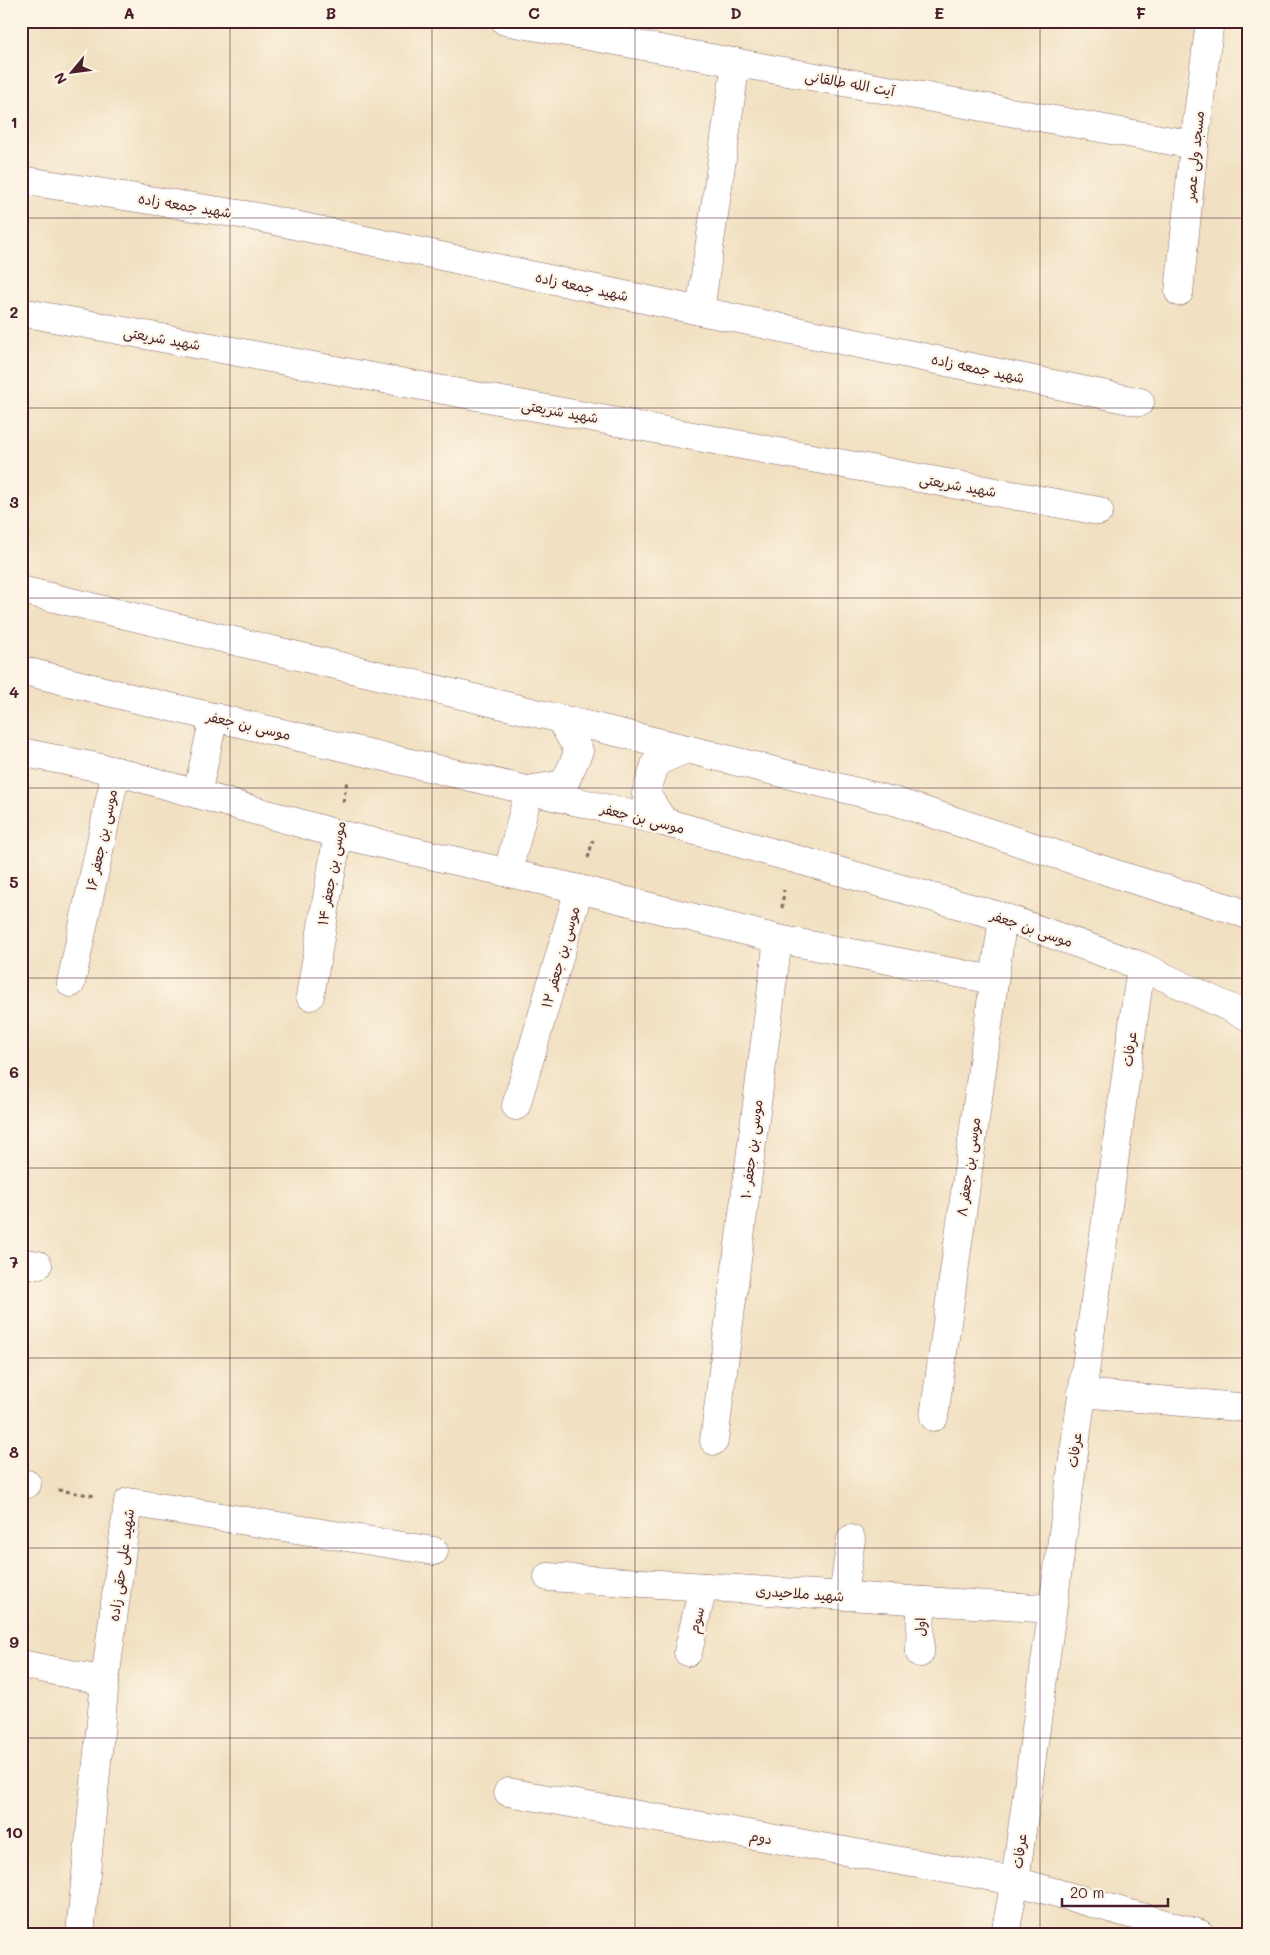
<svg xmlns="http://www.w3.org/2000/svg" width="1270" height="1955" font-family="Mali,'Playpen Sans Arabic',sans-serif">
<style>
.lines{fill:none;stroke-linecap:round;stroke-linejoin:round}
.street-casing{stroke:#846360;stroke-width:29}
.primary-casing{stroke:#846360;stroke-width:29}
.path{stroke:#846360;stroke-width:3;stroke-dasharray:4 4;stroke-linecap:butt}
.street{stroke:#fff;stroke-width:28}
.primary{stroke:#fff;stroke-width:28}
.grid{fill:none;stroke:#4a1f2b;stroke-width:1;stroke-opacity:0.55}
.labels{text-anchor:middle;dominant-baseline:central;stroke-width:4.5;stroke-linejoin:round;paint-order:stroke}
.street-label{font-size:14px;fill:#4a1f2b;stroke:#fcf5e5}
.neatline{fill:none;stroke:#4a1f2b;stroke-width:2}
.grid-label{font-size:16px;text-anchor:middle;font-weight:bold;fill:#4a1f2b}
</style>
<rect width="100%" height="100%" fill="#fcf5e5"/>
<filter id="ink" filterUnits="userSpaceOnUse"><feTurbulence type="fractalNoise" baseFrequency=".02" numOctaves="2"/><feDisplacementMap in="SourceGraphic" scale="10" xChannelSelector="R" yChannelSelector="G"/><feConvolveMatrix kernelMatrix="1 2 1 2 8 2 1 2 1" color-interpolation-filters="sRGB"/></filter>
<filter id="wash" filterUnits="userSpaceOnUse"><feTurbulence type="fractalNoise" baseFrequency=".0096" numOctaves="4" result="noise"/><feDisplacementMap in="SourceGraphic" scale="20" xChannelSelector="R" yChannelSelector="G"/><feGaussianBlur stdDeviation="1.12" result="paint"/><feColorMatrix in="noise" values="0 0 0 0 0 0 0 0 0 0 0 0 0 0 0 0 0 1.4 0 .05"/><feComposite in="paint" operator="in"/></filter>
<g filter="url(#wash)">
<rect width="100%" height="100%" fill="#f1e0c1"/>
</g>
<g filter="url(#ink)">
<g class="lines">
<defs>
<g id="street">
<path d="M 505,21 L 1194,145"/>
<path d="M 21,180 L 252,216 L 700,311 L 1140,402"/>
<path d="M 1179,292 L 1194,145 L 1210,21"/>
<path d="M 700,311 L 736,62"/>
<path d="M 21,312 L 1099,511"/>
<path d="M 21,752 L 116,771 L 338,834 L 579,889 L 778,939 L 994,980"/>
<path d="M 197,794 L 214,717"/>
<path d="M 508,872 L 529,790"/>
<path d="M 71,983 L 116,771"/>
<path d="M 310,996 L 338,834"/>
<path d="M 516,1106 L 579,889"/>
<path d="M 21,1262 L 38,1265"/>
<path d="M 1082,1393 L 1249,1408"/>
<path d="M 934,1417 L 1003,917"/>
<path d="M 714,1441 L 778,939"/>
<path d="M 21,1483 L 27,1484"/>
<path d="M 548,1577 L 1052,1609"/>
<path d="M 843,1596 L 851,1539"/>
<path d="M 688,1652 L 703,1587"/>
<path d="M 920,1653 L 921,1601"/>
<path d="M 21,1664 L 105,1681"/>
<path d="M 508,1792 L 1015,1881 L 1200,1934"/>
<path d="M 80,1934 L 105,1681 L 128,1502 L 434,1551"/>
<path d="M 1005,1934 L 1015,1881 L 1141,966"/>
</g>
<g id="primary">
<path d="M 21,590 L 687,749 L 897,802 L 1125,877 L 1235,910 L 1249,916"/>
<path d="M 21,670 L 132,698 L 664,822 L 788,857 L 1003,917 L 1141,966 L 1249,1017"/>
<path d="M 533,789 L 564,784 L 579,751 L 560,719"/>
<path d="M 664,822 L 646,794 L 656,762 L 687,749"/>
</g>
</defs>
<use href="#street" class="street-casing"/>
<use href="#primary" class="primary-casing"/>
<g class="path">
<path d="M 343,802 L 347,781"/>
<path d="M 588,858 L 593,840"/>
<path d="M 782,908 L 784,890"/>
<path d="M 58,1490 L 96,1496"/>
</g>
<use href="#street" class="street"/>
<use href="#primary" class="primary"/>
</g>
</g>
<path class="grid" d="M 230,21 L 230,1934M 432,21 L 432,1934M 635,21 L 635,1934M 838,21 L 838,1934M 1040,21 L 1040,1934M 21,218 L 1249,218M 21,408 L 1249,408M 21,598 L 1249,598M 21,788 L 1249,788M 21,978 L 1249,978M 21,1168 L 1249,1168M 21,1358 L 1249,1358M 21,1548 L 1249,1548M 21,1738 L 1249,1738"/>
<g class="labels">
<g class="street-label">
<text transform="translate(850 83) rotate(10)">آیت الله طالقانی</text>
<text transform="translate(1194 156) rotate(-84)">مسجد ولی عصر</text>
<text transform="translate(185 205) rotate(9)">شهید جمعه زاده</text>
<text transform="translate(582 286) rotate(12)">شهید جمعه زاده</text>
<text transform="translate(162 338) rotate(10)">شهید شریعتی</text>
<text transform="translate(978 368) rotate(12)">شهید جمعه زاده</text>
<text transform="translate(560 411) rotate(10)">شهید شریعتی</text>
<text transform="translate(958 485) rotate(10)">شهید شریعتی</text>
<text transform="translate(249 725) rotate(13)">موسی بن جعفر</text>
<text transform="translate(643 818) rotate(14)">موسی بن جعفر</text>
<text transform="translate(101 840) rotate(-78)">موسی بن جعفر ۱۶</text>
<text transform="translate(331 873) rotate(-80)">موسی بن جعفر ۱۴</text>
<text transform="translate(1032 928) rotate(19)">موسی بن جعفر</text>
<text transform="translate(560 957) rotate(-74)">موسی بن جعفر ۱۲</text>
<text transform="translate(1129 1049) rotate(-82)">عرفات</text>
<text transform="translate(751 1149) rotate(-83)">موسی بن جعفر ۱۰</text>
<text transform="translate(968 1167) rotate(-82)">موسی بن جعفر ۸</text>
<text transform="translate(1074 1450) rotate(-82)">عرفات</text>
<text transform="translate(121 1565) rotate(-82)">شهید علی حقی زاده</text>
<text transform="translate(800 1593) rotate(4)">شهید ملاحیدری</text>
<text transform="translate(696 1620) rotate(-77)">سوم</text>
<text transform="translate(920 1627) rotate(-89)">اول</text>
<text transform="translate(761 1837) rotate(10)">دوم</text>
<text transform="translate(1019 1851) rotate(-82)">عرفات</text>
</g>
</g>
<rect width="1270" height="1955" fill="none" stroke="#fcf5e5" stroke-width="55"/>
<g transform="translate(72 72) rotate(241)" stroke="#fcf5e5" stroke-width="4" paint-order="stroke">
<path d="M0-4L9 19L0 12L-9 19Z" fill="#4a1f2b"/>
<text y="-8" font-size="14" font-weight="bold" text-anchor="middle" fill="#4a1f2b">N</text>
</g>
<path d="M1062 1898v8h106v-8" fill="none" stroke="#4a1f2b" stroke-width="2.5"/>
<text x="1070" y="1898" font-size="15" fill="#4a1f2b" stroke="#fcf5e5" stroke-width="4" paint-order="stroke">20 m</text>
<rect x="28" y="28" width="1214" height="1900" class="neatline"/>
<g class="grid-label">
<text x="129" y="19">A</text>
<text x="331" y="19">B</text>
<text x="534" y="19">C</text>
<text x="736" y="19">D</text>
<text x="939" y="19">E</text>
<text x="1141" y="19">F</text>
<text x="14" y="128">1</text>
<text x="14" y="318">2</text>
<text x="14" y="508">3</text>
<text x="14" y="698">4</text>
<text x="14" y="888">5</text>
<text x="14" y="1078">6</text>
<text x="14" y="1268">7</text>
<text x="14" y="1458">8</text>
<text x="14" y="1648">9</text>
<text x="14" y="1838">10</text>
</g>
</svg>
